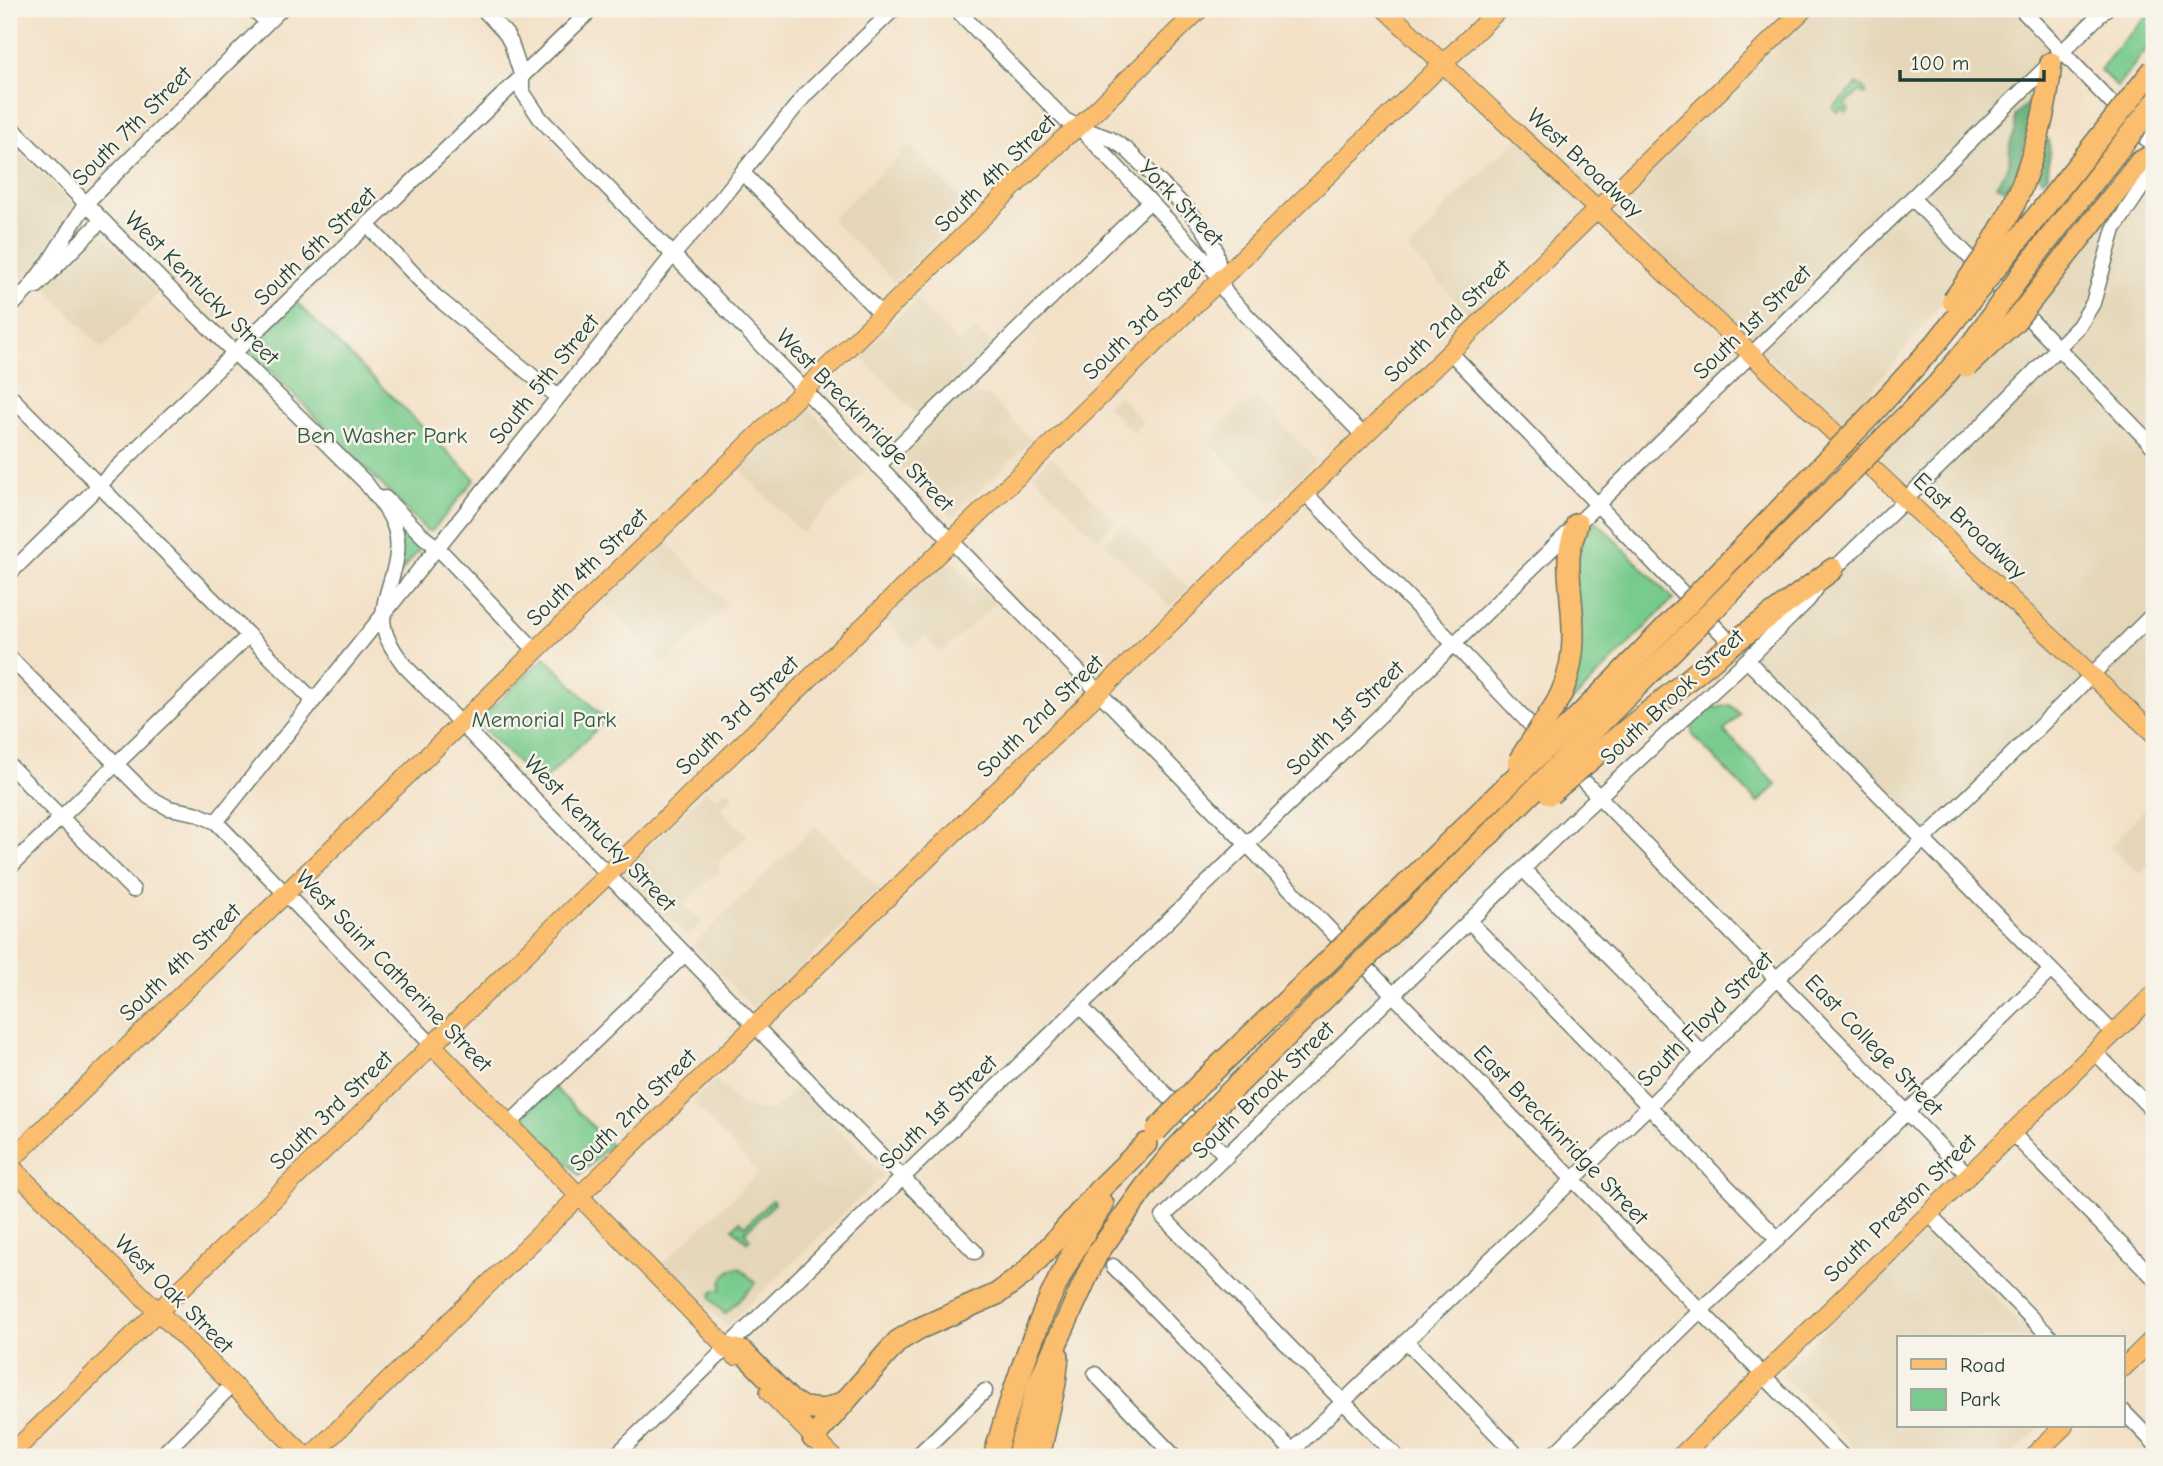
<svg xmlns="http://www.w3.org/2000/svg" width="2163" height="1466" font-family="'Comic Neue',sans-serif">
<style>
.built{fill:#e4d6b7}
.green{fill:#78cb8d;stroke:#4c8460;stroke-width:2}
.forest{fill:#62af78;stroke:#407656;stroke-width:2}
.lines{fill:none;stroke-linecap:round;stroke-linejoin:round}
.minor-casing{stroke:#697667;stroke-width:17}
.major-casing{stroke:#697667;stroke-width:20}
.highway-casing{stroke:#697667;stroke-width:24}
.minor{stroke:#fff;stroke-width:14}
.major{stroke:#fbbd6e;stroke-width:18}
.highway{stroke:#fbbd6e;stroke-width:21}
.highway-bridge-casing{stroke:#697667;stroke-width:24;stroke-linecap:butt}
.highway-bridge{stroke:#fbbd6e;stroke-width:21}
.labels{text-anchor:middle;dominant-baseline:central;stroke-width:5;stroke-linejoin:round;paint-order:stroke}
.street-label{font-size:23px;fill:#1f3d34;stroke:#f7f3e8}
.park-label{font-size:23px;fill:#315946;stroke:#f7f3e8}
</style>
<rect width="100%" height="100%" fill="#f7f3e8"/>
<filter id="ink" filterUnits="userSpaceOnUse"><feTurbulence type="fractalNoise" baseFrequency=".0143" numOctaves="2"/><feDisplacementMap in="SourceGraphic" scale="14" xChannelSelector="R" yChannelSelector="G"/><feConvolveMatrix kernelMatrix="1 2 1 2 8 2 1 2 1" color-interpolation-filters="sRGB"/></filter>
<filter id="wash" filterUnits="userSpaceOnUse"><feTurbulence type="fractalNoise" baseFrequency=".00686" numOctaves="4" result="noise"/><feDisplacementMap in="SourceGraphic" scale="28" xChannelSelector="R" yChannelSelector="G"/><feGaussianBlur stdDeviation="1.57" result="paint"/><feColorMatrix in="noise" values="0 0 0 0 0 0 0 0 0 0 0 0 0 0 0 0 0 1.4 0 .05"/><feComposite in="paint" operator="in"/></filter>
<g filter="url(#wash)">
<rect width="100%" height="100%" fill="#f3e1c7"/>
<g class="built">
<path d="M 1808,9 L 2012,9 L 2055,54 L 2039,90 L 2021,162 L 2014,185 L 1968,277 L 1941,304 L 1881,379 L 1840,424 L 1601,200 L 1474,320 L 1408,250 L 1438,220 L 1437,215 L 1532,125 L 1611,199 Z"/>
<path d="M 9,142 L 104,235 L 159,293 L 102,349 L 29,269 L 9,288 Z"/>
<path d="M 910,145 L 968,208 L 895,282 L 831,219 Z"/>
<path d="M 2154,151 L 2154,734 L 2091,675 L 1924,839 L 1747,660 L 1907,497 L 1867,456 L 1999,336 Z"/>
<path d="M 917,300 L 958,343 L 978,330 L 994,347 L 921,420 L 862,357 L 889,325 Z"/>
<path d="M 962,390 L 989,396 L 1032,440 L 952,517 L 891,458 Z"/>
<path d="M 1118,395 L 1143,422 L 1133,433 L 1106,406 Z"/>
<path d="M 1257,397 L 1317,461 L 1270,505 L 1209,442 L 1221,426 L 1240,408 Z"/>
<path d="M 803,402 L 867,469 L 802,533 L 737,467 Z"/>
<path d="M 1051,456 L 1115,521 L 1098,540 L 1033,474 Z"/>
<path d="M 1123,524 L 1189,589 L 1170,607 L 1105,543 Z"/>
<path d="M 664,539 L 728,604 L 665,663 L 600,598 Z"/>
<path d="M 947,555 L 995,604 L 941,653 L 924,636 L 914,647 L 910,647 L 883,617 Z"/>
<path d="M 726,789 L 734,795 L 721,809 L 747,836 L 717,864 L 721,869 L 684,904 L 702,923 L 688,937 L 625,872 L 644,850 L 706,791 L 715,798 Z"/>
<path d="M 2154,799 L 2154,860 L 2140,874 L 2109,848 Z"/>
<path d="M 815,826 L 880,889 L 757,1012 L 693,945 Z"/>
<path d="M 715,1080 L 740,1104 L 756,1110 L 774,1110 L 798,1087 L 883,1175 L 726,1327 L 663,1263 L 758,1173 L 692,1102 Z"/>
<path d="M 1928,1229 L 2035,1338 L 1899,1338 L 1899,1426 L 2042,1426 L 2009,1457 L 1863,1457 L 1782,1375 L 1783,1371 Z"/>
</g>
<g class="green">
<path d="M 2154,10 L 2154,39 L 2117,87 L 2100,70 L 2122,42 Z"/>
<path d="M 1858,84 L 1863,87 L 1866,93 L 1864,95 L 1860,91 L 1845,105 L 1849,110 L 1846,113 L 1842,108 L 1838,113 L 1833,108 Z"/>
<path d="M 296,302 L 475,479 L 432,531 L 427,531 L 249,349 Z"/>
<path d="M 1596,521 L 1673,599 L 1549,725 L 1558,712 L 1572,580 L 1582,537 Z"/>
<path d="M 407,526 L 424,544 L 400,573 L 400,531 Z"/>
<path d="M 545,657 L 606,720 L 539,785 L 477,722 Z"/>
<path d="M 1711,704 L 1716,708 L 1730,705 L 1740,714 L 1724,731 L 1777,785 L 1758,803 L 1692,735 L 1692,723 Z"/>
<path d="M 553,1086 L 611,1145 L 579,1175 L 522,1116 Z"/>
<path d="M 772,1200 L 775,1203 L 745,1232 L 750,1238 L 747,1242 L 733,1228 L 740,1221 L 745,1226 Z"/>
<path d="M 740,1268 L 756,1283 L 725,1314 L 711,1299 L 711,1294 L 715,1290 L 721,1290 L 722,1279 L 732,1269 Z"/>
</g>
<g class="forest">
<path d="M 2029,102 L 2032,103 L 2034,107 L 2017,175 L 2005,189 L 1996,185 L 2009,165 L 2010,143 L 2015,132 L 2015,115 Z"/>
<path d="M 2049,140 C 2051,147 2048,166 2048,175 L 2042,180 L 2034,172 L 2038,143 Z"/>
</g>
</g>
<g filter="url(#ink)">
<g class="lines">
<defs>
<g id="minor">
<path d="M 253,9 L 267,22"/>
<path d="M 483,9 L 506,34 L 511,43 L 522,77 L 522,91 L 540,118 L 1843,1457"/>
<path d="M 956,9 L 1065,120 L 1079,127 L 1201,255 L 1221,279 L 1224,290 L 1229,297 L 1364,436"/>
<path d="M 2021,9 L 2154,147"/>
<path d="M 9,125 L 160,279 L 365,482 C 377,498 391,512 396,532 C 404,566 378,597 384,627 C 386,641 397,655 404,665 L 975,1252"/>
<path d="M 1081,128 L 1111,139 L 1126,149 L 1190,212 L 1203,228 L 1215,248 L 1221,278"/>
<path d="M 742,172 L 882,315"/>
<path d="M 1912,198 L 2154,447"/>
<path d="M 368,226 L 435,296 L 558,397"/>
<path d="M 30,287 L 49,262 L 86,203 L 281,9"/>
<path d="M 9,309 L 30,287 L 37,286 L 102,220"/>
<path d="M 1450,352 L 1732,644"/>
<path d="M 9,395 L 313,700"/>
<path d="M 878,466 L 1149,202"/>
<path d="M 1305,493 L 1454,644 L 1543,738"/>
<path d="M 385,498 L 425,538 L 437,547 L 536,651"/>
<path d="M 9,574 L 234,353 L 592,9"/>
<path d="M 1829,574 L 1984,423 L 2079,326 L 2093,303 L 2114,229 L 2154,169"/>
<path d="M 9,657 L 149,797 L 169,808 L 195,813 L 216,822 L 433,1046"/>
<path d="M 1747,660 L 2114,1034"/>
<path d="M 9,765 L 133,890"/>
<path d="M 1571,768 L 1969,1176"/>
<path d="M 216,822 L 673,255 L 703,221 L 806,94 L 894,9"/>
<path d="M 9,868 L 248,636"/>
<path d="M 1523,869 L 1703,1054"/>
<path d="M 1469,921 L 1778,1239"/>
<path d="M 1080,1006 L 1227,1157"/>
<path d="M 2095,1052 L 2154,1112"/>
<path d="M 509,1124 L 685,954"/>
<path d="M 2012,1133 L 2154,1278"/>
<path d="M 1929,1214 L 2051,1338"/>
<path d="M 1113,1266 L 1297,1456"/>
<path d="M 1406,1341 L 1519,1457"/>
<path d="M 1095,1374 L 1175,1457"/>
<path d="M 2123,1411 L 2154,1443"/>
<path d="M 160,1457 L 232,1385"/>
<path d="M 614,1457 L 1454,644 L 2106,9"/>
<path d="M 916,1457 L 985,1391"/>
<path d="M 1286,1457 L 1703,1054 L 1777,978 L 1851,910 L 2006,760 L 2154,613"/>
<path d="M 1397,1457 L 1163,1217 L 1584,810 L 1747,660 L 1808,600 L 1816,589"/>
<path d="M 1551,1457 L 1700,1311 L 1778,1239 L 2051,970"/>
</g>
<g id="major">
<path d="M 1385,9 L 2154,734"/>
<path d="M 433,1046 L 735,1356"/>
<path d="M 9,1162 L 1065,137 L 1079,127 L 1200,9"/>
<path d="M 9,1165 L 306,1457"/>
<path d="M 2123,1368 L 2154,1338"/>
<path d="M 769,1392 L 833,1457"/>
<path d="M 9,1456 L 1499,9"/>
<path d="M 310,1457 L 1804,9"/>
<path d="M 1680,1457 L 2154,994"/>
<path d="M 2032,1457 L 2064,1426"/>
</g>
<g id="highway">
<path d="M 2012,209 C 2032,165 2047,111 2051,63"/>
<path d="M 2091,224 L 2140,162 L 2154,154"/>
<path d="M 1556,704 C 1575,670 1575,637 1571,599 C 1570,585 1568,570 1569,556 C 1570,545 1574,535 1577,524"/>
<path d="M 1573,722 L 1667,626"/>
<path d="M 1589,734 L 1683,640"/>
<path d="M 1603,749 L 1732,644 L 1833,569"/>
<path d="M 1370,920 L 1525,768"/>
<path d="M 1387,937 L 1541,783"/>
<path d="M 1202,1082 L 1320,969"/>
<path d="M 1222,1100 L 1337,986"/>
<path d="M 727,1348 L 743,1352 L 790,1400 L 803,1408 L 824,1410 L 844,1402"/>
<path d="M 813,1438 L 898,1341 L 918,1329 L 997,1294 L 1024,1274 L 1056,1240 L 1098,1191 L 1146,1144"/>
<path d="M 994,1457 C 1019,1368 1050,1280 1103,1204"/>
<path d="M 1017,1457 L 1038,1384 L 1097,1254 L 1145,1187 L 1174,1151"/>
<path d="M 1039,1457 L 1055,1383 L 1058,1356"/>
</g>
</defs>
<use href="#minor" class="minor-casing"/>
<use href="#major" class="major-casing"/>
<use href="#highway" class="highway-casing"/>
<use href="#minor" class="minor"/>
<use href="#major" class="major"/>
<use href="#highway" class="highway"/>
<defs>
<g id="highway-bridge">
<path d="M 1953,301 L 1985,256 L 2012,209"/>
<path d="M 1967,366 L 2015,321 L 2091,224"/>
<path d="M 1667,626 L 1872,414 L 1937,342 L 2154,69"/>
<path d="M 1683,640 L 1937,385 L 1973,342 L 2026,268 L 2154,104"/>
<path d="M 1519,761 L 1556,704"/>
<path d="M 1526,767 L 1573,722"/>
<path d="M 1541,783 L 1589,734"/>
<path d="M 1550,794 L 1603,749"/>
<path d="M 1320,969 L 1370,920"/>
<path d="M 1337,986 L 1387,937"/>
<path d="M 1156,1131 L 1202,1082"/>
<path d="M 1174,1151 L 1222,1100"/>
</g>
</defs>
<use href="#highway-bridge" class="highway-bridge-casing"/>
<use href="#highway-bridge" class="highway-bridge"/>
</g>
</g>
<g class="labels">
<g class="street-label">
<text transform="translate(132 126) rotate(-45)">South 7th Street</text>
<text transform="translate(1585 163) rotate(43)">West Broadway</text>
<text transform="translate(995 173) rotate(-44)">South 4th Street</text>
<text transform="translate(1181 203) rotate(46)">York Street</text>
<text transform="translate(315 246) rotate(-44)">South 6th Street</text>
<text transform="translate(202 288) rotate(45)">West Kentucky Street</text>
<text transform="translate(1144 320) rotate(-44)">South 3rd Street</text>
<text transform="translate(1447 321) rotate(-44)">South 2nd Street</text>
<text transform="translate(1752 322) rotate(-44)">South 1st Street</text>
<text transform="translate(544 379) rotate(-51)">South 5th Street</text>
<text transform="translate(865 420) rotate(46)">West Breckinridge Street</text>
<text transform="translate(1970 526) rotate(43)">East Broadway</text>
<text transform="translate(587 567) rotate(-44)">South 4th Street</text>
<text transform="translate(1672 697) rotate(-43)">South Brook Street</text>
<text transform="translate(737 715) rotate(-44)">South 3rd Street</text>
<text transform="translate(1040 716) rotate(-44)">South 2nd Street</text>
<text transform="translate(1345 718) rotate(-44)">South 1st Street</text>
<text transform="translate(600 833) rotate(46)">West Kentucky Street</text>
<text transform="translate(180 962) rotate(-44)">South 4th Street</text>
<text transform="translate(394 971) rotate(46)">West Saint Catherine Street</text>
<text transform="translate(1705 1019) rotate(-45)">South Floyd Street</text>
<text transform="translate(1874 1045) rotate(46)">East College Street</text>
<text transform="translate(1263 1090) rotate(-44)">South Brook Street</text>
<text transform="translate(331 1110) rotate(-44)">South 3rd Street</text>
<text transform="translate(633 1110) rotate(-44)">South 2nd Street</text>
<text transform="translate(938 1112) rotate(-44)">South 1st Street</text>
<text transform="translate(1561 1135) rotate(46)">East Breckinridge Street</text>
<text transform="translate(1900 1208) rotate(-44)">South Preston Street</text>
<text transform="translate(174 1294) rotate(45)">West Oak Street</text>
</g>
<g class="park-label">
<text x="382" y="435">Ben Washer Park</text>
<text x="544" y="719">Memorial Park</text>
</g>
</g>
<rect width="2163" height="1466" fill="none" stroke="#f7f3e8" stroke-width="35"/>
<rect x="1897" y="1336" width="228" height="91" fill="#f7f3e8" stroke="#a1aaa0" stroke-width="2"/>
<rect x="1911" y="1359" width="35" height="10" fill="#fbbd6e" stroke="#a1aaa0" stroke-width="2"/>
<text x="1960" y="1372" font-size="21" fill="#1f3d34">Road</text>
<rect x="1911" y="1389" width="35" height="21" fill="#78cb8d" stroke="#a1aaa0" stroke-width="2"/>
<text x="1960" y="1406" font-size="21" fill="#1f3d34">Park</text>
<path d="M1900 70v10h144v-10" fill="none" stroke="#1f3d34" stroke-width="3.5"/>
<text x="1911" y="70" font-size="21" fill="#1f3d34" stroke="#f7f3e8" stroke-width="5" paint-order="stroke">100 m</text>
</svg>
